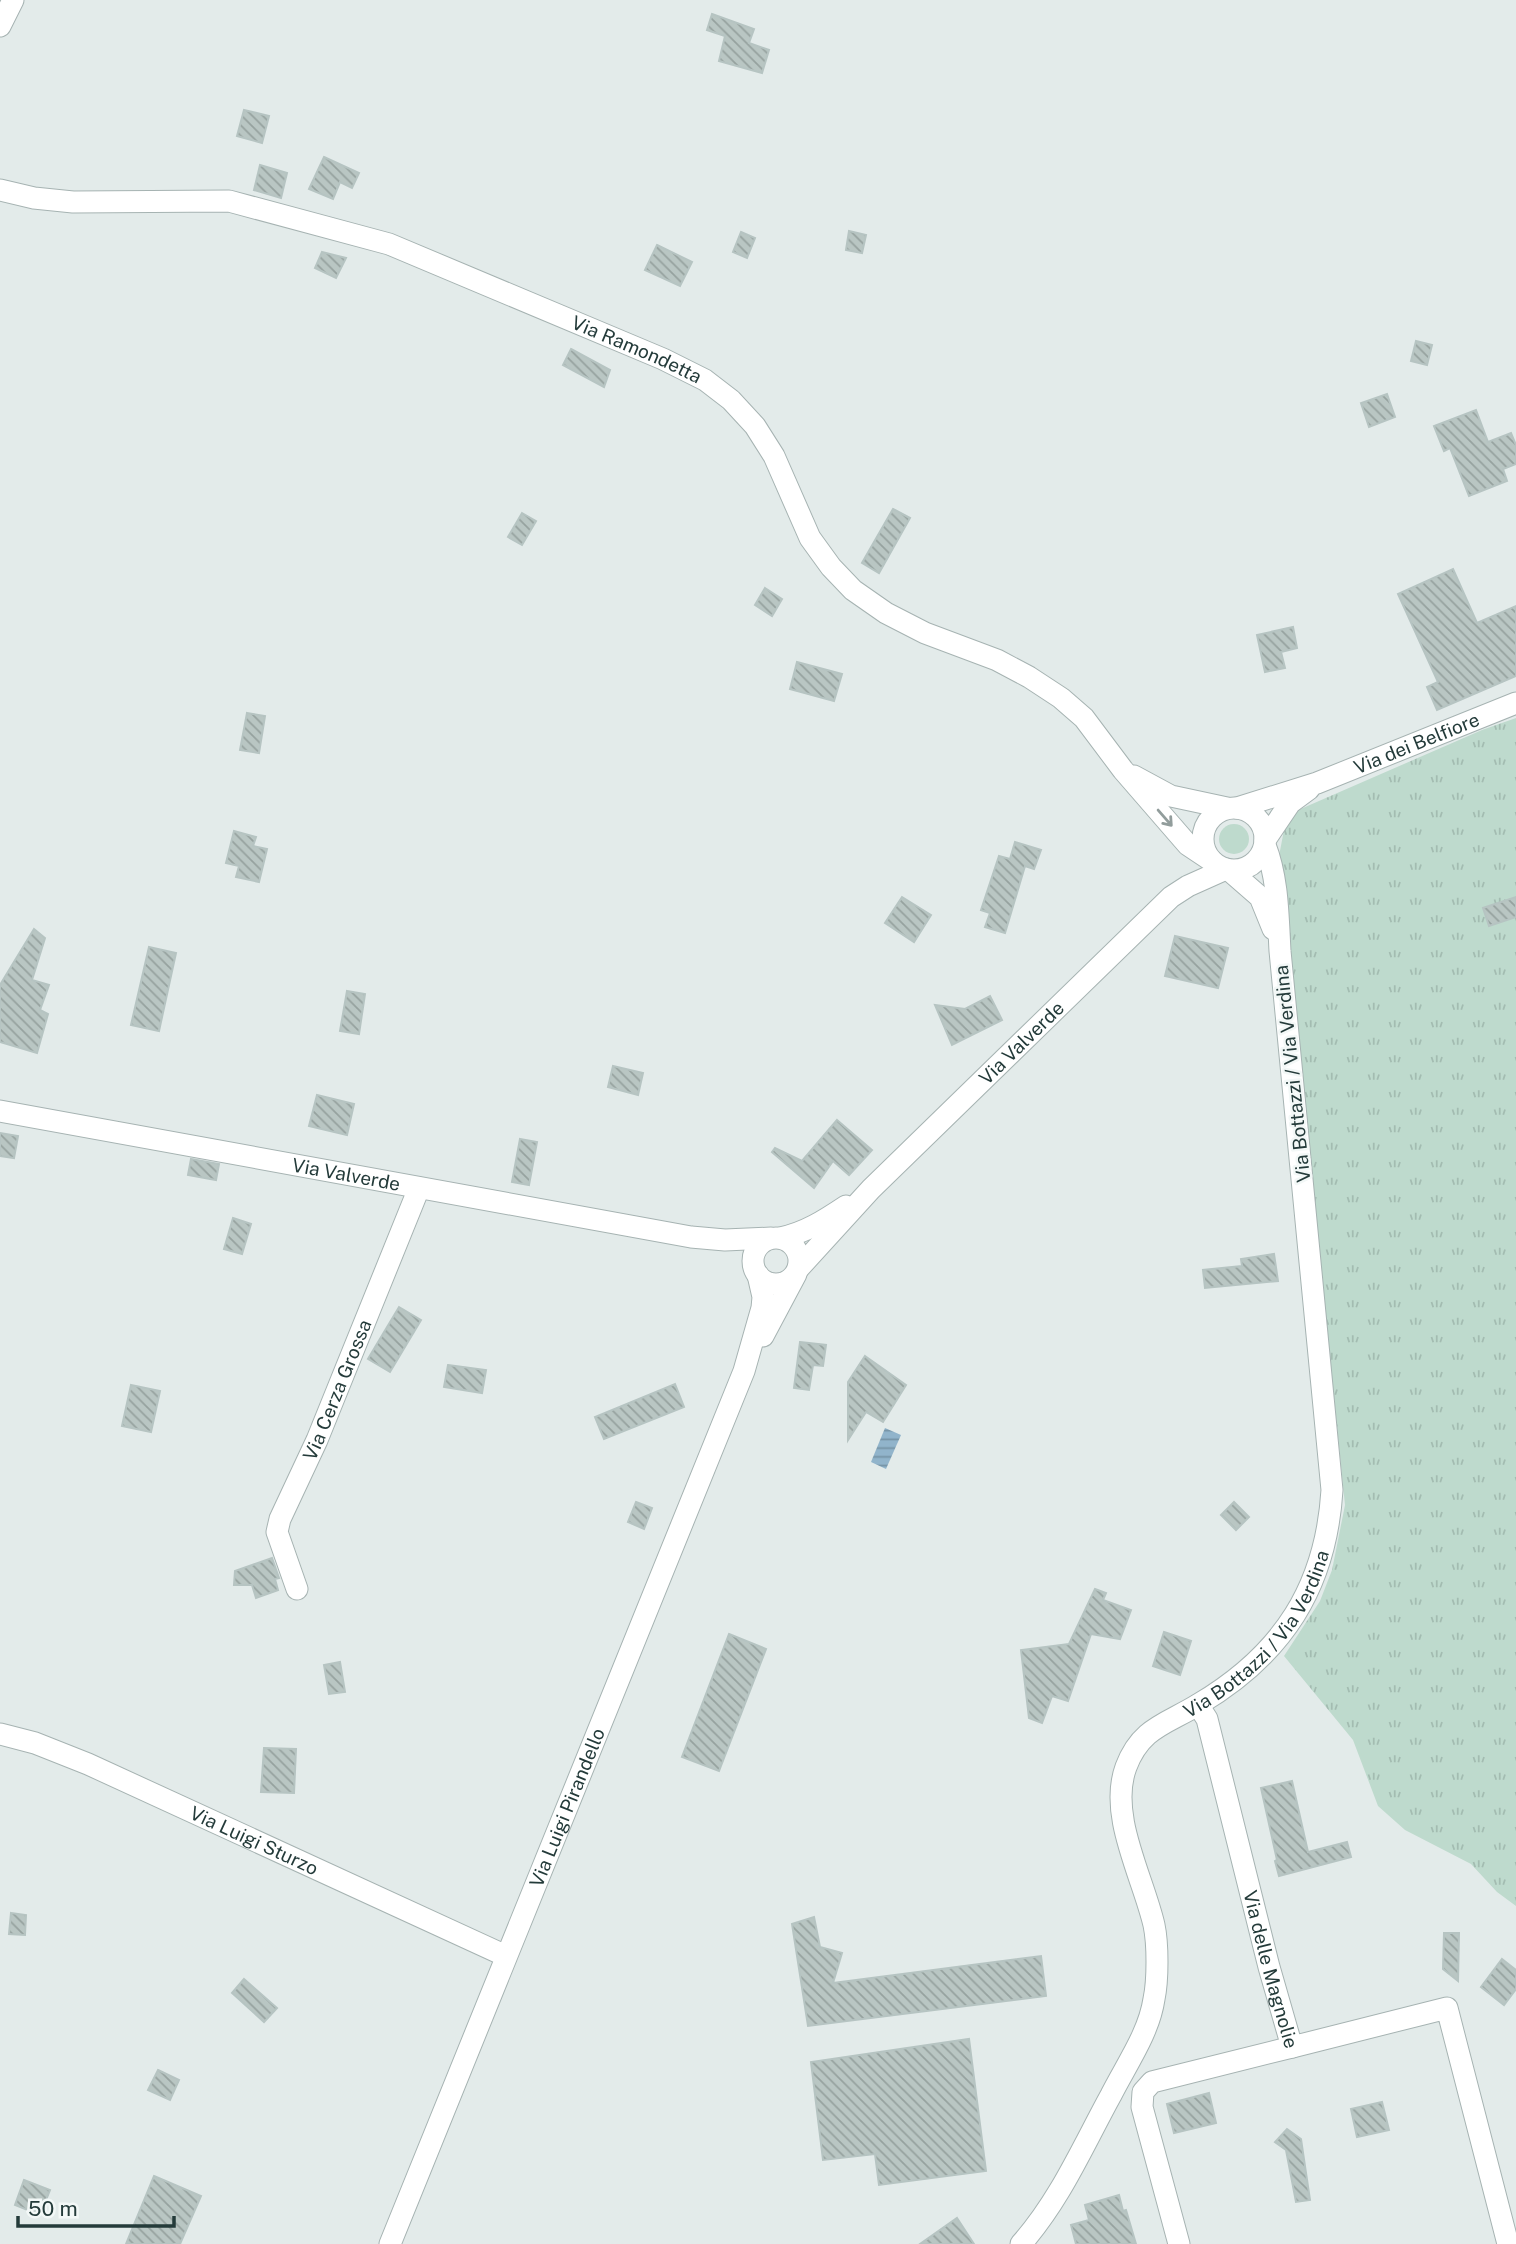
<svg xmlns="http://www.w3.org/2000/svg" width="1516" height="2244" font-family="'Public Sans',sans-serif">
<style>
.grass{fill:url(#grass-tufts)}
.garden{fill:#bedacd}
.water{fill:url(#water-rules)}
.building{fill:url(#building-back-hatch);stroke:#b6c4c2;stroke-width:2}
.lines{fill:none;stroke-linecap:round;stroke-linejoin:round}
.minor-casing{stroke:#a6b3b2;stroke-width:23}
.minor{stroke:#fff;stroke-width:21}
.oneway{stroke:#929d9c}
.labels{text-anchor:middle;dominant-baseline:central;stroke-width:5;stroke-linejoin:round;paint-order:stroke}
.street-label{font-size:19px;fill:#243b3a;stroke:#f3f8f7}
</style>
<defs>
<pattern id="grass-tufts" width="24" height="20" patternUnits="userSpaceOnUse" patternTransform="scale(1.75)"><rect width="24" height="20" fill="#bedacd"/><path d="M3 7l-1-3M5 7V3M7 7l1-3M15 17l-1-3M17 17v-4M19 17l1-3" fill="none" stroke="#a3bcb1"/></pattern>
<pattern id="water-rules" width="6" height="5" patternUnits="userSpaceOnUse" patternTransform="scale(1.75)"><rect width="6" height="5" fill="#91b4cb"/><path d="M0 2.5h6" fill="none" stroke="#7694a6"/></pattern>
<pattern id="building-back-hatch" width="6" height="6" patternUnits="userSpaceOnUse" patternTransform="scale(1.75)"><rect width="6" height="6" fill="#b9c6c3"/><path d="M-1 5l2 2M0 0l6 6M5-1l2 2" fill="none" stroke="#96a29f"/></pattern>
</defs>
<rect width="100%" height="100%" fill="#e3ebea"/>
<path class="grass" d="M 1516,718 L 1516,1906 L 1497,1892 L 1471,1864 L 1405,1830 L 1378,1806 L 1353,1740 L 1284,1656 L 1320,1601 L 1332,1570 L 1345,1505 L 1279,856 L 1284,830 L 1296,811 L 1482,730 Z"/>
<circle class="garden" cx="1234" cy="839" r="15"/>
<path class="water" d="M 885,1428 L 901,1435 L 886,1469 L 871,1462 Z"/>
<g class="building">
<path d="M 712,14 L 754,29 L 749,43 L 769,50 L 762,73 L 719,61 L 725,36 L 707,30 Z"/>
<path d="M 244,110 L 269,116 L 262,143 L 237,136 Z"/>
<path d="M 324,157 L 359,173 L 352,188 L 340,182 L 333,199 L 309,189 Z"/>
<path d="M 260,165 L 287,173 L 281,198 L 254,190 Z"/>
<path d="M 849,231 L 866,235 L 862,253 L 846,250 Z"/>
<path d="M 741,232 L 755,238 L 747,258 L 733,252 Z"/>
<path d="M 657,245 L 692,262 L 680,286 L 645,270 Z"/>
<path d="M 322,252 L 346,258 L 336,278 L 315,268 Z"/>
<path d="M 1416,341 L 1432,345 L 1427,365 L 1411,361 Z"/>
<path d="M 571,349 L 610,370 L 604,387 L 563,365 Z"/>
<path d="M 1387,394 L 1395,417 L 1369,427 L 1361,403 Z"/>
<path d="M 1476,410 L 1488,442 L 1511,433 L 1516,445 L 1516,464 L 1503,469 L 1507,481 L 1469,496 L 1450,448 L 1444,451 L 1434,426 Z"/>
<path d="M 893,509 L 910,518 L 879,573 L 862,563 Z"/>
<path d="M 522,513 L 536,521 L 522,545 L 508,537 Z"/>
<path d="M 1453,569 L 1477,623 L 1516,606 L 1516,676 L 1437,710 L 1427,687 L 1438,682 L 1398,594 Z"/>
<path d="M 765,588 L 782,599 L 772,616 L 755,605 Z"/>
<path d="M 1293,627 L 1297,648 L 1281,652 L 1285,668 L 1265,672 L 1257,635 Z"/>
<path d="M 797,662 L 842,674 L 834,701 L 790,689 Z"/>
<path d="M 247,713 L 265,716 L 259,753 L 240,750 Z"/>
<path d="M 234,831 L 256,837 L 253,846 L 267,849 L 259,882 L 236,877 L 239,866 L 226,863 Z"/>
<path d="M 1015,842 L 1041,850 L 1034,869 L 1025,866 L 1005,933 L 985,927 L 990,913 L 981,910 L 999,856 L 1010,859 Z"/>
<path d="M 902,897 L 931,915 L 914,942 L 885,923 Z"/>
<path d="M 1516,897 L 1516,917 L 1489,926 L 1483,908 Z"/>
<path d="M 34,929 L 45,938 L 32,980 L 49,985 L 40,1010 L 48,1014 L 37,1053 L 0,1042 L 0,985 Z"/>
<path d="M 1175,936 L 1228,948 L 1218,988 L 1165,976 Z"/>
<path d="M 149,947 L 176,953 L 159,1031 L 131,1025 Z"/>
<path d="M 347,991 L 365,994 L 359,1034 L 340,1031 Z"/>
<path d="M 990,996 L 1002,1020 L 952,1045 L 935,1005 L 965,1009 Z"/>
<path d="M 613,1066 L 643,1073 L 638,1095 L 608,1087 Z"/>
<path d="M 317,1095 L 354,1104 L 347,1135 L 309,1126 Z"/>
<path d="M 837,1120 L 872,1150 L 849,1175 L 833,1161 L 814,1188 L 772,1152 L 775,1148 L 802,1161 Z"/>
<path d="M 0,1133 L 18,1136 L 14,1158 L 0,1156 Z"/>
<path d="M 520,1139 L 537,1142 L 529,1185 L 512,1182 Z"/>
<path d="M 191,1159 L 219,1164 L 216,1180 L 188,1175 Z"/>
<path d="M 233,1218 L 251,1224 L 242,1254 L 224,1249 Z"/>
<path d="M 1274,1254 L 1278,1281 L 1205,1288 L 1203,1270 L 1242,1266 L 1241,1259 Z"/>
<path d="M 399,1307 L 421,1320 L 390,1372 L 368,1359 Z"/>
<path d="M 800,1342 L 826,1345 L 823,1366 L 813,1365 L 809,1390 L 794,1388 Z"/>
<path d="M 865,1356 L 906,1385 L 883,1422 L 866,1412 L 848,1440 L 848,1382 Z"/>
<path d="M 448,1365 L 486,1370 L 482,1393 L 444,1387 Z"/>
<path d="M 675,1384 L 684,1407 L 604,1439 L 595,1417 Z"/>
<path d="M 131,1385 L 160,1391 L 151,1432 L 122,1426 Z"/>
<path d="M 636,1502 L 652,1508 L 644,1529 L 628,1522 Z"/>
<path d="M 1234,1502 L 1249,1517 L 1236,1530 L 1221,1515 Z"/>
<path d="M 272,1558 L 279,1578 L 275,1579 L 278,1590 L 256,1598 L 252,1585 L 234,1585 L 235,1571 Z"/>
<path d="M 1095,1589 L 1106,1593 L 1103,1600 L 1131,1610 L 1120,1639 L 1091,1634 L 1068,1701 L 1052,1696 L 1042,1723 L 1029,1718 L 1021,1650 L 1069,1644 Z"/>
<path d="M 1164,1632 L 1191,1641 L 1180,1675 L 1153,1666 Z"/>
<path d="M 729,1634 L 766,1649 L 719,1771 L 682,1757 Z"/>
<path d="M 340,1662 L 345,1692 L 329,1694 L 324,1665 Z"/>
<path d="M 264,1748 L 296,1749 L 294,1793 L 261,1792 Z"/>
<path d="M 1292,1781 L 1308,1852 L 1347,1842 L 1351,1857 L 1279,1876 L 1275,1861 L 1277,1860 L 1261,1788 Z"/>
<path d="M 11,1913 L 26,1915 L 25,1935 L 9,1934 Z"/>
<path d="M 814,1917 L 820,1947 L 842,1953 L 833,1983 L 1041,1956 L 1046,1996 L 808,2026 L 792,1924 Z"/>
<path d="M 1444,1933 L 1459,1933 L 1458,1981 L 1443,1969 Z"/>
<path d="M 1502,1959 L 1516,1970 L 1516,1989 L 1504,2005 L 1481,1987 Z"/>
<path d="M 244,1979 L 277,2008 L 264,2022 L 232,1993 Z"/>
<path d="M 969,2039 L 986,2171 L 879,2185 L 875,2154 L 823,2160 L 811,2062 Z"/>
<path d="M 158,2070 L 179,2080 L 170,2100 L 148,2090 Z"/>
<path d="M 1209,2093 L 1216,2123 L 1174,2133 L 1167,2104 Z"/>
<path d="M 1382,2102 L 1389,2130 L 1357,2137 L 1351,2109 Z"/>
<path d="M 1287,2129 L 1301,2139 L 1310,2200 L 1296,2202 L 1286,2150 L 1275,2142 Z"/>
<path d="M 154,2176 L 201,2196 L 180,2244 L 126,2244 Z"/>
<path d="M 24,2180 L 50,2190 L 40,2215 L 15,2205 Z"/>
<path d="M 1119,2195 L 1123,2211 L 1126,2210 L 1136,2244 L 1076,2244 L 1071,2225 L 1089,2220 L 1085,2205 Z"/>
<path d="M 957,2218 L 974,2244 L 920,2244 Z"/>
</g>
<g class="lines">
<defs>
<g id="minor">
<path d="M 0,26 L 13,0"/>
<path id="s1" d="M 0,190 L 34,198 L 73,202 L 229,201 L 389,244 L 663,359 L 705,380 L 731,400 L 755,426 L 774,456 L 810,538 L 831,567 L 853,590 L 886,613 L 925,633 L 997,660 L 1029,677 L 1061,698 L 1084,718 L 1123,770 L 1188,845 L 1212,861"/>
<path d="M 1134,776 L 1171,796 L 1227,808"/>
<path id="s2" d="M 1237,808 L 1317,783 L 1516,703"/>
<circle cx="1234" cy="839" r="31"/>
<path d="M 1265,840 L 1290,803 L 1309,789"/>
<path d="M 1229,870 L 1260,897 L 1273,929"/>
<path id="s3" d="M 0,1111 L 691,1237 L 725,1240 L 771,1238"/>
<circle cx="776" cy="1261" r="23"/>
<path d="M 780,1238 C 805,1233 825,1220 846,1206"/>
<path id="s4" d="M 798,1269 L 871,1189 L 1171,897 L 1188,886 L 1226,869"/>
<path d="M 763,1336 L 796,1274"/>
<path id="s5" d="M 297,1589 L 277,1532 L 280,1519 L 317,1440 L 419,1188"/>
<path id="s6" d="M 1198,1705 L 1207,1719 L 1269,1967 L 1292,2047 L 1447,2008 L 1508,2244"/>
<path id="s7" d="M 0,1734 L 35,1743 L 88,1764 L 506,1956"/>
<path id="s8" d="M 390,2244 L 744,1371 L 762,1308 L 763,1297 L 758,1275"/>
<path id="s9" d="M 1021,2244 C 1060,2200 1083,2146 1111,2095 C 1126,2065 1149,2033 1154,1999 C 1158,1980 1158,1944 1154,1925 C 1143,1877 1108,1815 1126,1767 C 1141,1727 1167,1724 1199,1704 C 1283,1654 1326,1587 1332,1490 L 1280,951 C 1278,915 1278,878 1265,845"/>
<path d="M 1179,2244 L 1142,2107 L 1143,2092 L 1152,2082 L 1292,2047"/>
</g>
</defs>
<use href="#minor" class="minor-casing"/>
<use href="#minor" class="minor"/>
</g>
<defs><path id="oneway-shaft" d="M-6 0H5M1.5-3L5.5 0L1.5 3" fill="none" stroke-width="1.6" stroke-linecap="round" stroke-linejoin="round" transform="scale(1.75)"/></defs>
<use class="oneway" href="#oneway-shaft" transform="translate(1165 818) rotate(49)"/>
<g class="labels">
<g class="street-label">
<text stroke="none"><textPath href="#s1" startOffset="665">Via Ramondetta</textPath></text>
<text stroke="none"><textPath href="#s2" startOffset="191">Via dei Belfiore</textPath></text>
<text stroke="none"><textPath href="#s4" startOffset="318">Via Valverde</textPath></text>
<text transform="translate(1292 1074) rotate(-96)">Via Bottazzi / Via Verdina</text>
<text stroke="none"><textPath href="#s3" startOffset="352">Via Valverde</textPath></text>
<text stroke="none"><textPath href="#s5" startOffset="215">Via Cerza Grossa</textPath></text>
<text stroke="none"><textPath href="#s9" startOffset="710">Via Bottazzi / Via Verdina</textPath></text>
<text stroke="none"><textPath href="#s8" startOffset="471">Via Luigi Pirandello</textPath></text>
<text stroke="none"><textPath href="#s7" startOffset="276">Via Luigi Sturzo</textPath></text>
<text stroke="none"><textPath href="#s6" startOffset="275">Via delle Magnolie</textPath></text>
</g>
</g>
<path d="M18 2216v10h156v-10" fill="none" stroke="#243b3a" stroke-width="3.5"/>
<text x="28" y="2216" font-size="21" fill="#243b3a" stroke="#f3f8f7" stroke-width="5" paint-order="stroke">50 m</text>
</svg>
